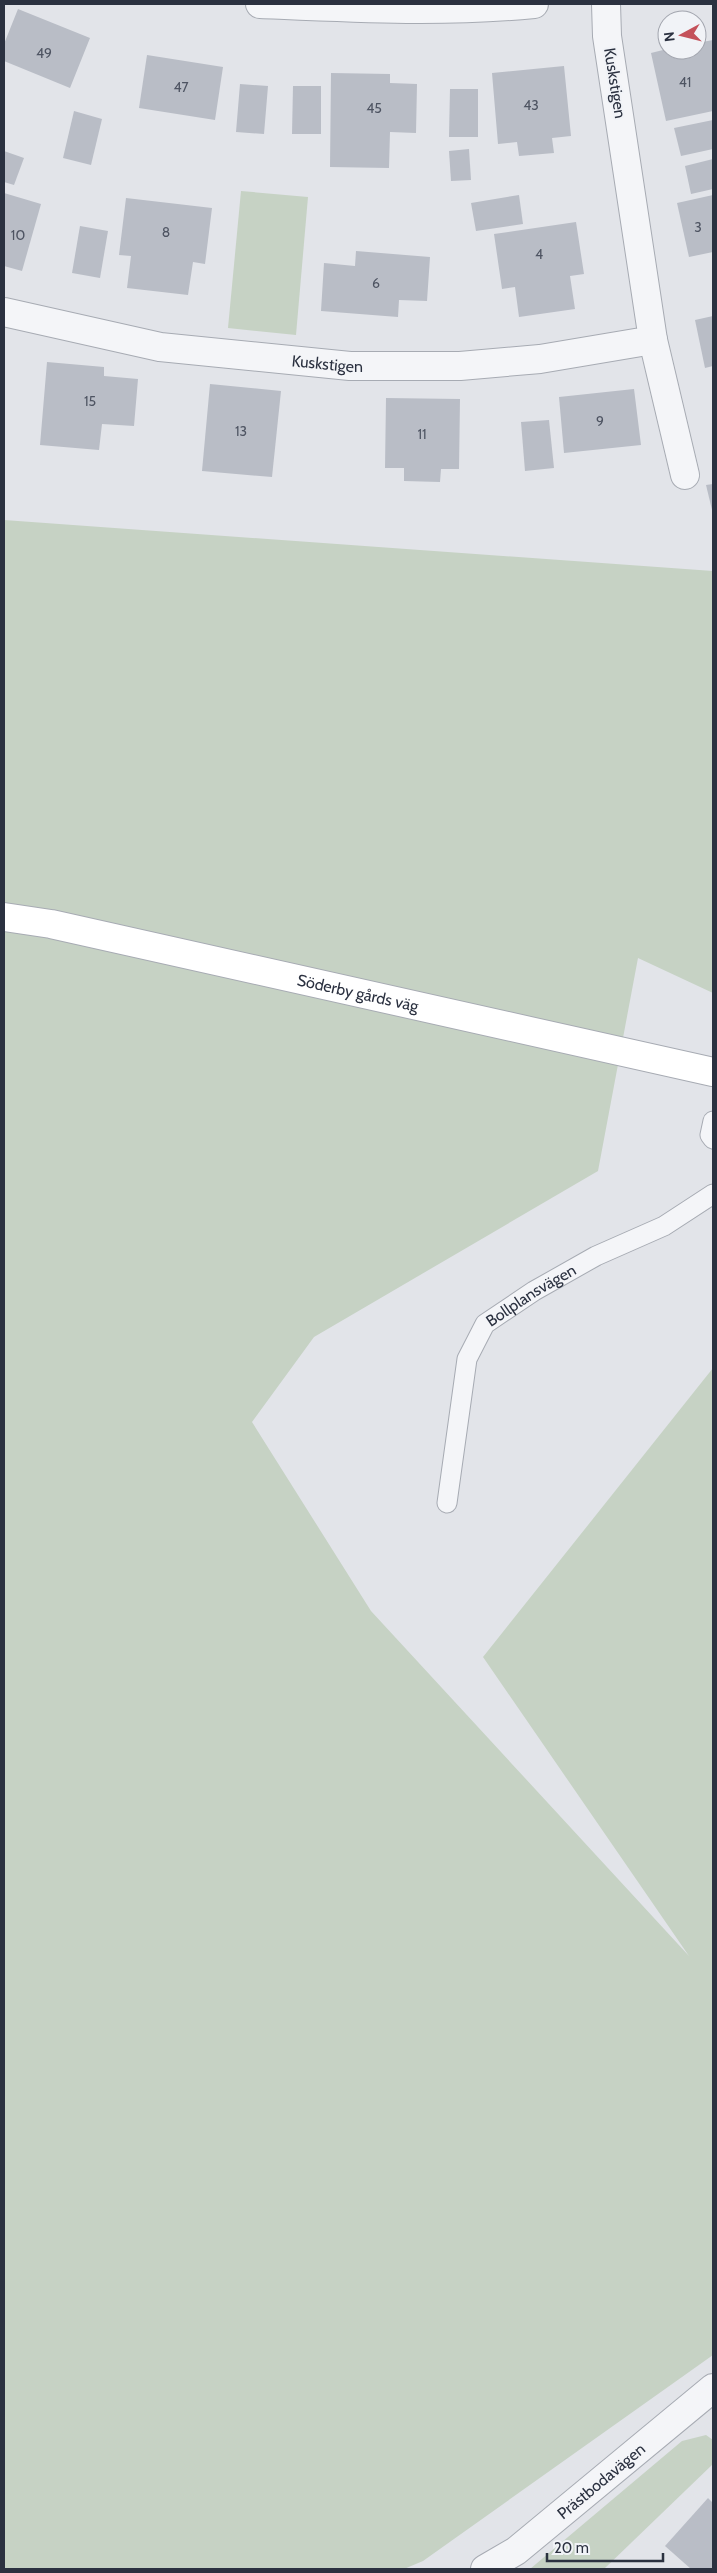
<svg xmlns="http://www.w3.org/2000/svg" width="717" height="2573" font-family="Cabin,sans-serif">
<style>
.green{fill:#c6d2c4}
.building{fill:#b9bdc6}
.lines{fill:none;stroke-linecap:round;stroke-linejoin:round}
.lane-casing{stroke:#a7abb3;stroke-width:21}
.street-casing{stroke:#a7abb3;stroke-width:30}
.secondary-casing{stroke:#a7abb3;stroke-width:30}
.lane{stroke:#f4f5f8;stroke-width:19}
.street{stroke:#f4f5f8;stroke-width:28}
.secondary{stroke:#fff;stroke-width:28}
.labels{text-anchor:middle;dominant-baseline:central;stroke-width:4;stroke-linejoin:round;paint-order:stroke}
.number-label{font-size:14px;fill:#4e5462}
.street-label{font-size:16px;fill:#2b3140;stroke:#f1f3f7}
</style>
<rect width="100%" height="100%" fill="#e2e4e9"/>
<g class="green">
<path d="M 241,191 L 308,197 L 296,335 L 228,328 Z"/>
<path d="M 4,520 L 713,571 L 713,993 L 638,958 L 598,1171 L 314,1337 L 252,1422 L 371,1611 L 689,1956 L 483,1657 L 713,1368 L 713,2355 L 423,2561 L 404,2569 L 4,2569 Z"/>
<path d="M 706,2435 L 713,2440 L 713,2464 L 604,2569 L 530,2569 L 682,2441 Z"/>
</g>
<g class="building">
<path d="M 18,9 L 90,38 L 70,88 L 4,61 L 4,44 Z"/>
<path d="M 713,40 L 713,111 L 666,121 L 651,53 L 667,49 L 697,50 L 697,43 Z"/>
<path d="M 147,55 L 223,67 L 215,120 L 139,108 Z"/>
<path d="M 564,66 L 571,136 L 552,138 L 554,153 L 519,156 L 517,142 L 498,144 L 492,73 Z"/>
<path d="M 331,73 L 390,74 L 390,83 L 417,84 L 416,133 L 390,132 L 389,168 L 330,167 Z"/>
<path d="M 240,84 L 268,86 L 264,134 L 236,132 Z"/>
<path d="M 293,86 L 321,86 L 321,134 L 292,134 Z"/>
<path d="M 450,89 L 478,89 L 478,137 L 449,137 Z"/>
<path d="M 74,111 L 102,119 L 91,165 L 63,158 Z"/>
<path d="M 713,120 L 713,149 L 681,156 L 674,128 Z"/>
<path d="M 469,149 L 471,180 L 451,181 L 449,151 Z"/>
<path d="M 4,151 L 24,158 L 14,185 L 4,182 Z"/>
<path d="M 713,159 L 713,189 L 691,194 L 685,166 Z"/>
<path d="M 4,193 L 41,204 L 22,271 L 4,266 Z"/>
<path d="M 519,195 L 523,224 L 476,231 L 471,203 Z"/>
<path d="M 713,195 L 713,252 L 689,257 L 677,203 Z"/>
<path d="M 126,198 L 212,208 L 205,264 L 193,262 L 188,295 L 127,288 L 131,256 L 119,255 Z"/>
<path d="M 576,222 L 584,274 L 570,276 L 575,309 L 519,317 L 515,287 L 502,289 L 494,234 Z"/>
<path d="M 80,226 L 108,231 L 100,278 L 72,273 Z"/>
<path d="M 356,251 L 430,257 L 427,301 L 399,300 L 398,317 L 321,311 L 324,263 L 355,266 Z"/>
<path d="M 713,316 L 713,366 L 705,368 L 695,320 Z"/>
<path d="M 47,362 L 104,367 L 104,376 L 138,379 L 134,426 L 102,424 L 99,450 L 40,445 Z"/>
<path d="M 210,384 L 281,391 L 272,477 L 202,471 Z"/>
<path d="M 634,389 L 641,445 L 564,453 L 559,397 Z"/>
<path d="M 386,398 L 460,399 L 459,469 L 441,469 L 440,482 L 404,481 L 404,468 L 385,468 Z"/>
<path d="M 549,420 L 554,468 L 525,471 L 521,422 Z"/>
<path d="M 713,484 L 713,514 L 706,485 Z"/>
<path d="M 708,2498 L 713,2503 L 713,2569 L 691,2569 L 665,2546 Z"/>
</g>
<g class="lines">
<defs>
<g id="lane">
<path d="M 713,1121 L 710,1135 L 713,1139"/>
<path id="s1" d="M 447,1503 L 467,1359 L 485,1324 L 534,1291 L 596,1256 L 664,1226 L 713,1194"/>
</g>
<g id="street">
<path d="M 260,4 C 352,8 442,13 534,4"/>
<path id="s2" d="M 4,312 L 160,347 L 350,366 L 460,366 L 540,359 L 653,340 L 607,36 L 606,4"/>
<path d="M 653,340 L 685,475"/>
<path id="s3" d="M 485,2569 L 516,2551 L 713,2388"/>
</g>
<g id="secondary">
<path id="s4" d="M 4,917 L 51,924 L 713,1072"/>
</g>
</defs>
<use href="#lane" class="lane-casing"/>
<use href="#street" class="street-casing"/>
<use href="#secondary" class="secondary-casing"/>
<use href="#lane" class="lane"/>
<use href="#street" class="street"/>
<use href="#secondary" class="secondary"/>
</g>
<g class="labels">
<g class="number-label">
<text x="44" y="53">49</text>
<text x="685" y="82">41</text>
<text x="181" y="87">47</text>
<text x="531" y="105">43</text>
<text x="374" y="108">45</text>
<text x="698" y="227">3</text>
<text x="166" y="232">8</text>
<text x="18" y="235">10</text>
<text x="539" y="254">4</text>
<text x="376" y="283">6</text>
<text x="90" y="401">15</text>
<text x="600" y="421">9</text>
<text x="241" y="431">13</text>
<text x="422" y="434">11</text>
</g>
<g class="street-label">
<text transform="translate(615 83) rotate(81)">Kuskstigen</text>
<text stroke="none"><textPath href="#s2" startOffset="328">Kuskstigen</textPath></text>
<text stroke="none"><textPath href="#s4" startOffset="362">Söderby gårds väg</textPath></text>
<text stroke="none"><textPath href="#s1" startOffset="239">Bollplansvägen</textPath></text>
<text stroke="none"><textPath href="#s3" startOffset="146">Prästbodavägen</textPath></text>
</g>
</g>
<rect width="717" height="2573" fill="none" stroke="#2b3140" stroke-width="10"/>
<g transform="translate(682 35) rotate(263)"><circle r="24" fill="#f1f3f7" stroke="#a2a5ae"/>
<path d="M0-4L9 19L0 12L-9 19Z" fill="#c4515a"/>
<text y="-8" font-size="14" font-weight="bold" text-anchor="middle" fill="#2b3140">N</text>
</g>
<path d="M547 2553v8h116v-8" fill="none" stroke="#2b3140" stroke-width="2.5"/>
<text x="554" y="2553" font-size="15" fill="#2b3140" stroke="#f1f3f7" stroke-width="4" paint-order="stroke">20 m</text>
</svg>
